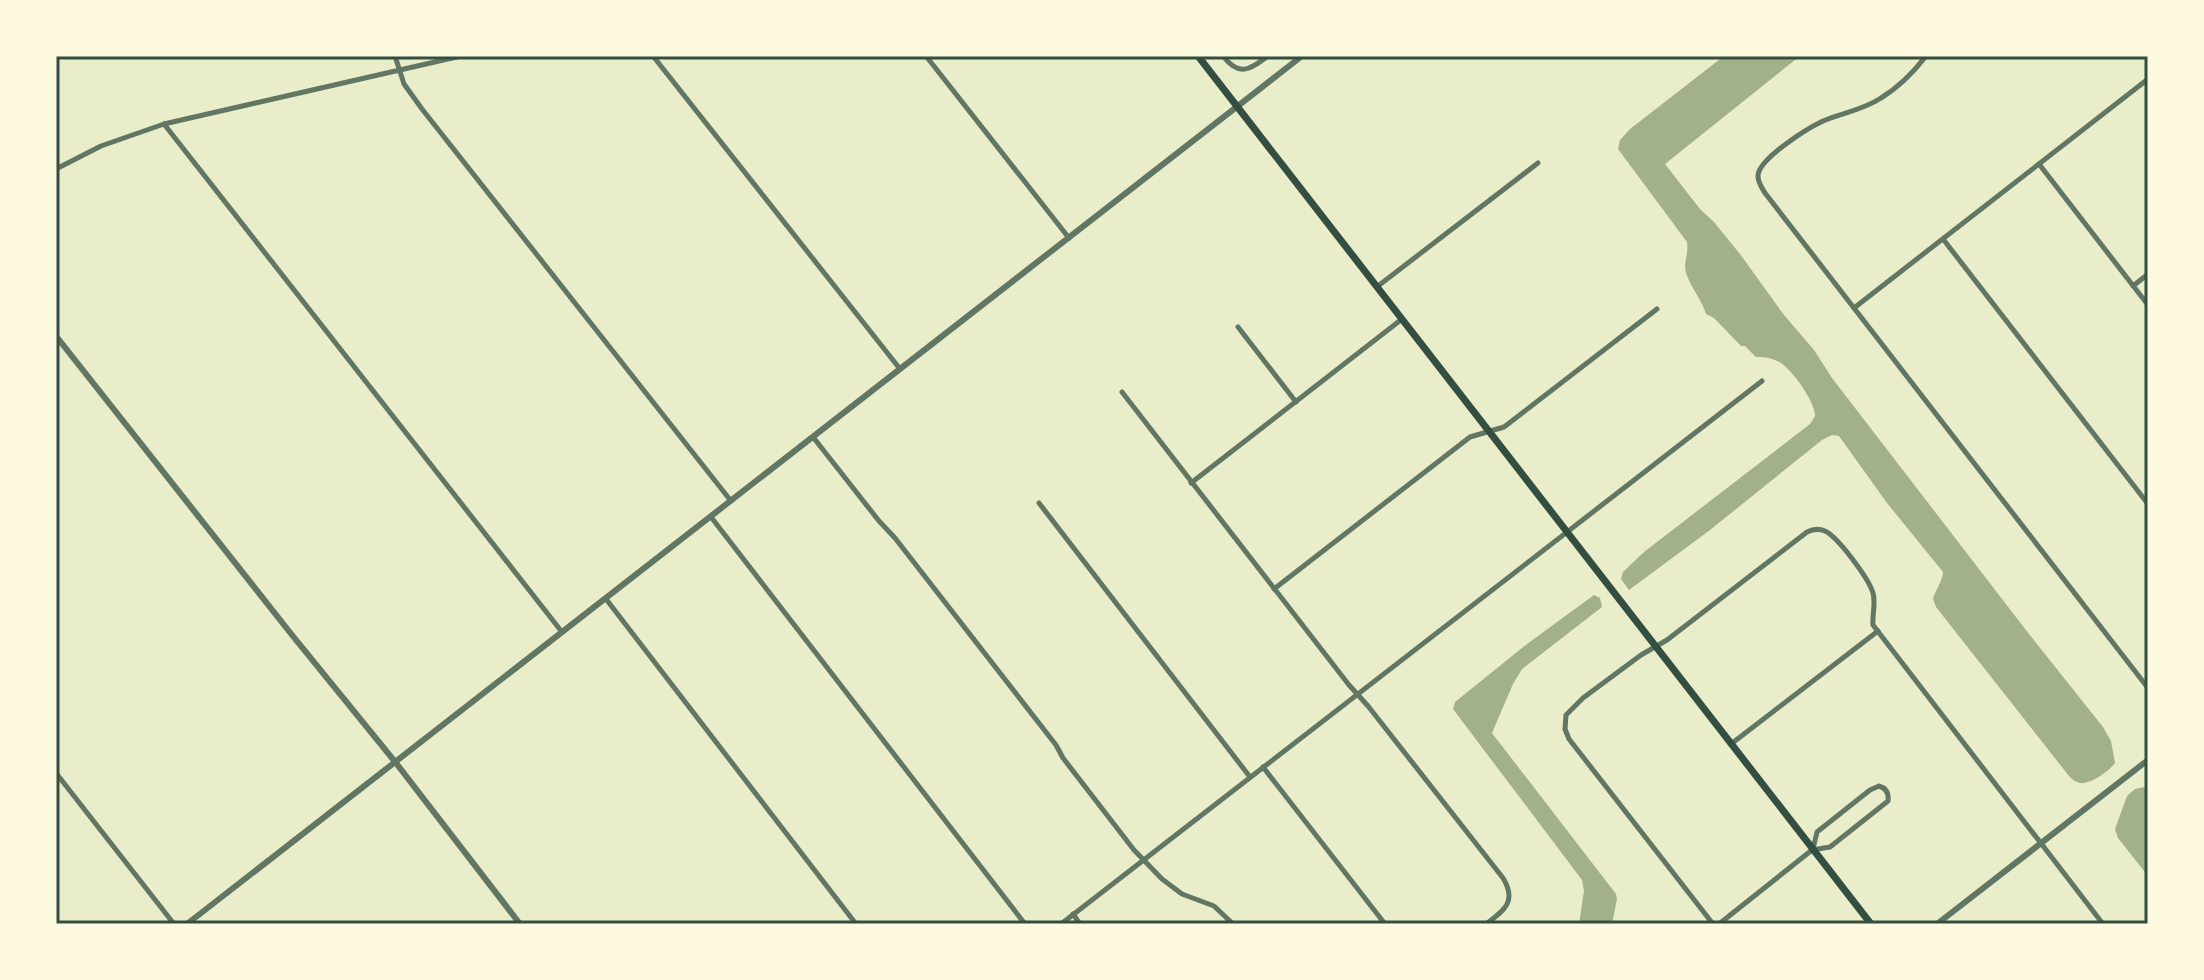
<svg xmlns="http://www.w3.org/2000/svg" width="2204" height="980" font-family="'Alegreya Sans',sans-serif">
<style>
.water{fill:#a3b18a}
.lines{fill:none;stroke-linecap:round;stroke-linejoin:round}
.minor{stroke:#617663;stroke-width:5}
.tertiary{stroke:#617663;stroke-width:6}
.secondary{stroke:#344e41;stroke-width:7}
.neatline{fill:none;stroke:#344e41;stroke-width:3}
</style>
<rect width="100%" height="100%" fill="#e9edc9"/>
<g class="water">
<path d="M 1724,56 L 1800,56 L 1665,164 L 1700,209 L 1714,222 L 1740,254 L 1784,315 L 1814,350 L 1832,378 L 2029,634 L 2103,727 L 2111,741 L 2115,763 C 2109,771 2091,784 2081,783 C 2076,783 2072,779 2069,776 L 1936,607 L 1933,599 C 1935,591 1943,580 1943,572 L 1887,503 L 1839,436 L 1832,435 L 1822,440 L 1710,530 L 1629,590 L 1621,579 L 1623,572 L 1644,552 L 1810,424 L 1815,416 C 1815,402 1793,371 1781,363 C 1773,358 1765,357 1756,357 L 1745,346 L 1741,346 L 1714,318 L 1706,314 C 1702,300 1691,288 1686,273 C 1683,263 1689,253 1687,242 L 1618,149 L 1620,140 L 1630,129 Z"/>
<path d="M 1594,595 L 1600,598 L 1602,607 L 1522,669 L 1513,684 L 1492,733 L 1616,894 L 1617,899 L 1612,924 L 1579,924 L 1584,891 L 1582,880 L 1453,709 L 1455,702 L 1527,644 Z"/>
<path d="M 2144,787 L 2148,789 L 2148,876 L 2118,838 L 2115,829 L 2127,796 L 2135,789 Z"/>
</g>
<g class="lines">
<g class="minor">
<path d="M 395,56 L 404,84 L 422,109 L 731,501"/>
<path d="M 653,56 L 900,369"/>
<path d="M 926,56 L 1069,238"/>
<path d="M 1223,56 C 1239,77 1250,70 1268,56"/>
<path d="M 1926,56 C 1913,73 1899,87 1881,98 C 1863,110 1842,113 1823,121 C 1808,128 1758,159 1758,176 C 1758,183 1762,188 1765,193 L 2148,688"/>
<path d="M 164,124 L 562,632"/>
<path d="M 2039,164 L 2148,305"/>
<path d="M 56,169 L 101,146 L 164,124 L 461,56"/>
<path d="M 1943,239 L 2148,504"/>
<path d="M 1378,286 L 1538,163"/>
<path d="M 2133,286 L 2148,274"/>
<path d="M 1854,308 L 2148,79"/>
<path d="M 1238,327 L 1296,402"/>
<path d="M 1122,392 L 1349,685 L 1368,706 L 1503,878 C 1517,901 1505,910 1486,924"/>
<path d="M 813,437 L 879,521 L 895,538 L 1056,745 L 1063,758 L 1134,850 L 1162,879 L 1182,894 L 1214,906 L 1233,924"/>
<path d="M 1191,483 L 1402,319"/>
<path d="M 1039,503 L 1250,777"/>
<path d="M 711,517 L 1025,924"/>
<path d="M 1274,589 L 1470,437 L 1504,427 L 1657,309"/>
<path d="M 606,599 L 856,924"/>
<path d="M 1731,744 L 1878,631"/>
<path d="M 1263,767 L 1385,924"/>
<path d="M 56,773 L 174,924"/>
<path d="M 1073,914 L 1080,924"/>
<path d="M 1061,924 L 1762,381"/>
<path d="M 1713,924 L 1569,739 L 1565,729 L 1566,715 L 1583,698 L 1641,655 L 1667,640 L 1807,532 C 1813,529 1818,528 1825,531 C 1838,537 1869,579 1873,593 C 1876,603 1872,615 1873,625 L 2103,924"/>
<path d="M 1719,924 L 1812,850 L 1830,847 L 1888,801 C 1889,793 1886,788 1879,786 L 1870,790 L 1817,832 L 1813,849"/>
</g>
<g class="tertiary">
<path d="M 56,336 L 292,635 L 396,763 L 520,924"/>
<path d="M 187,924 L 1302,56"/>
<path d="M 1937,924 L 2148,760"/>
</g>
<path class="secondary" d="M 1198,56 L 1871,924"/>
</g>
<rect width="2204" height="980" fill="none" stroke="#fefae0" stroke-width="116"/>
<rect x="58" y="58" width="2088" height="864" class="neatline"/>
</svg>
